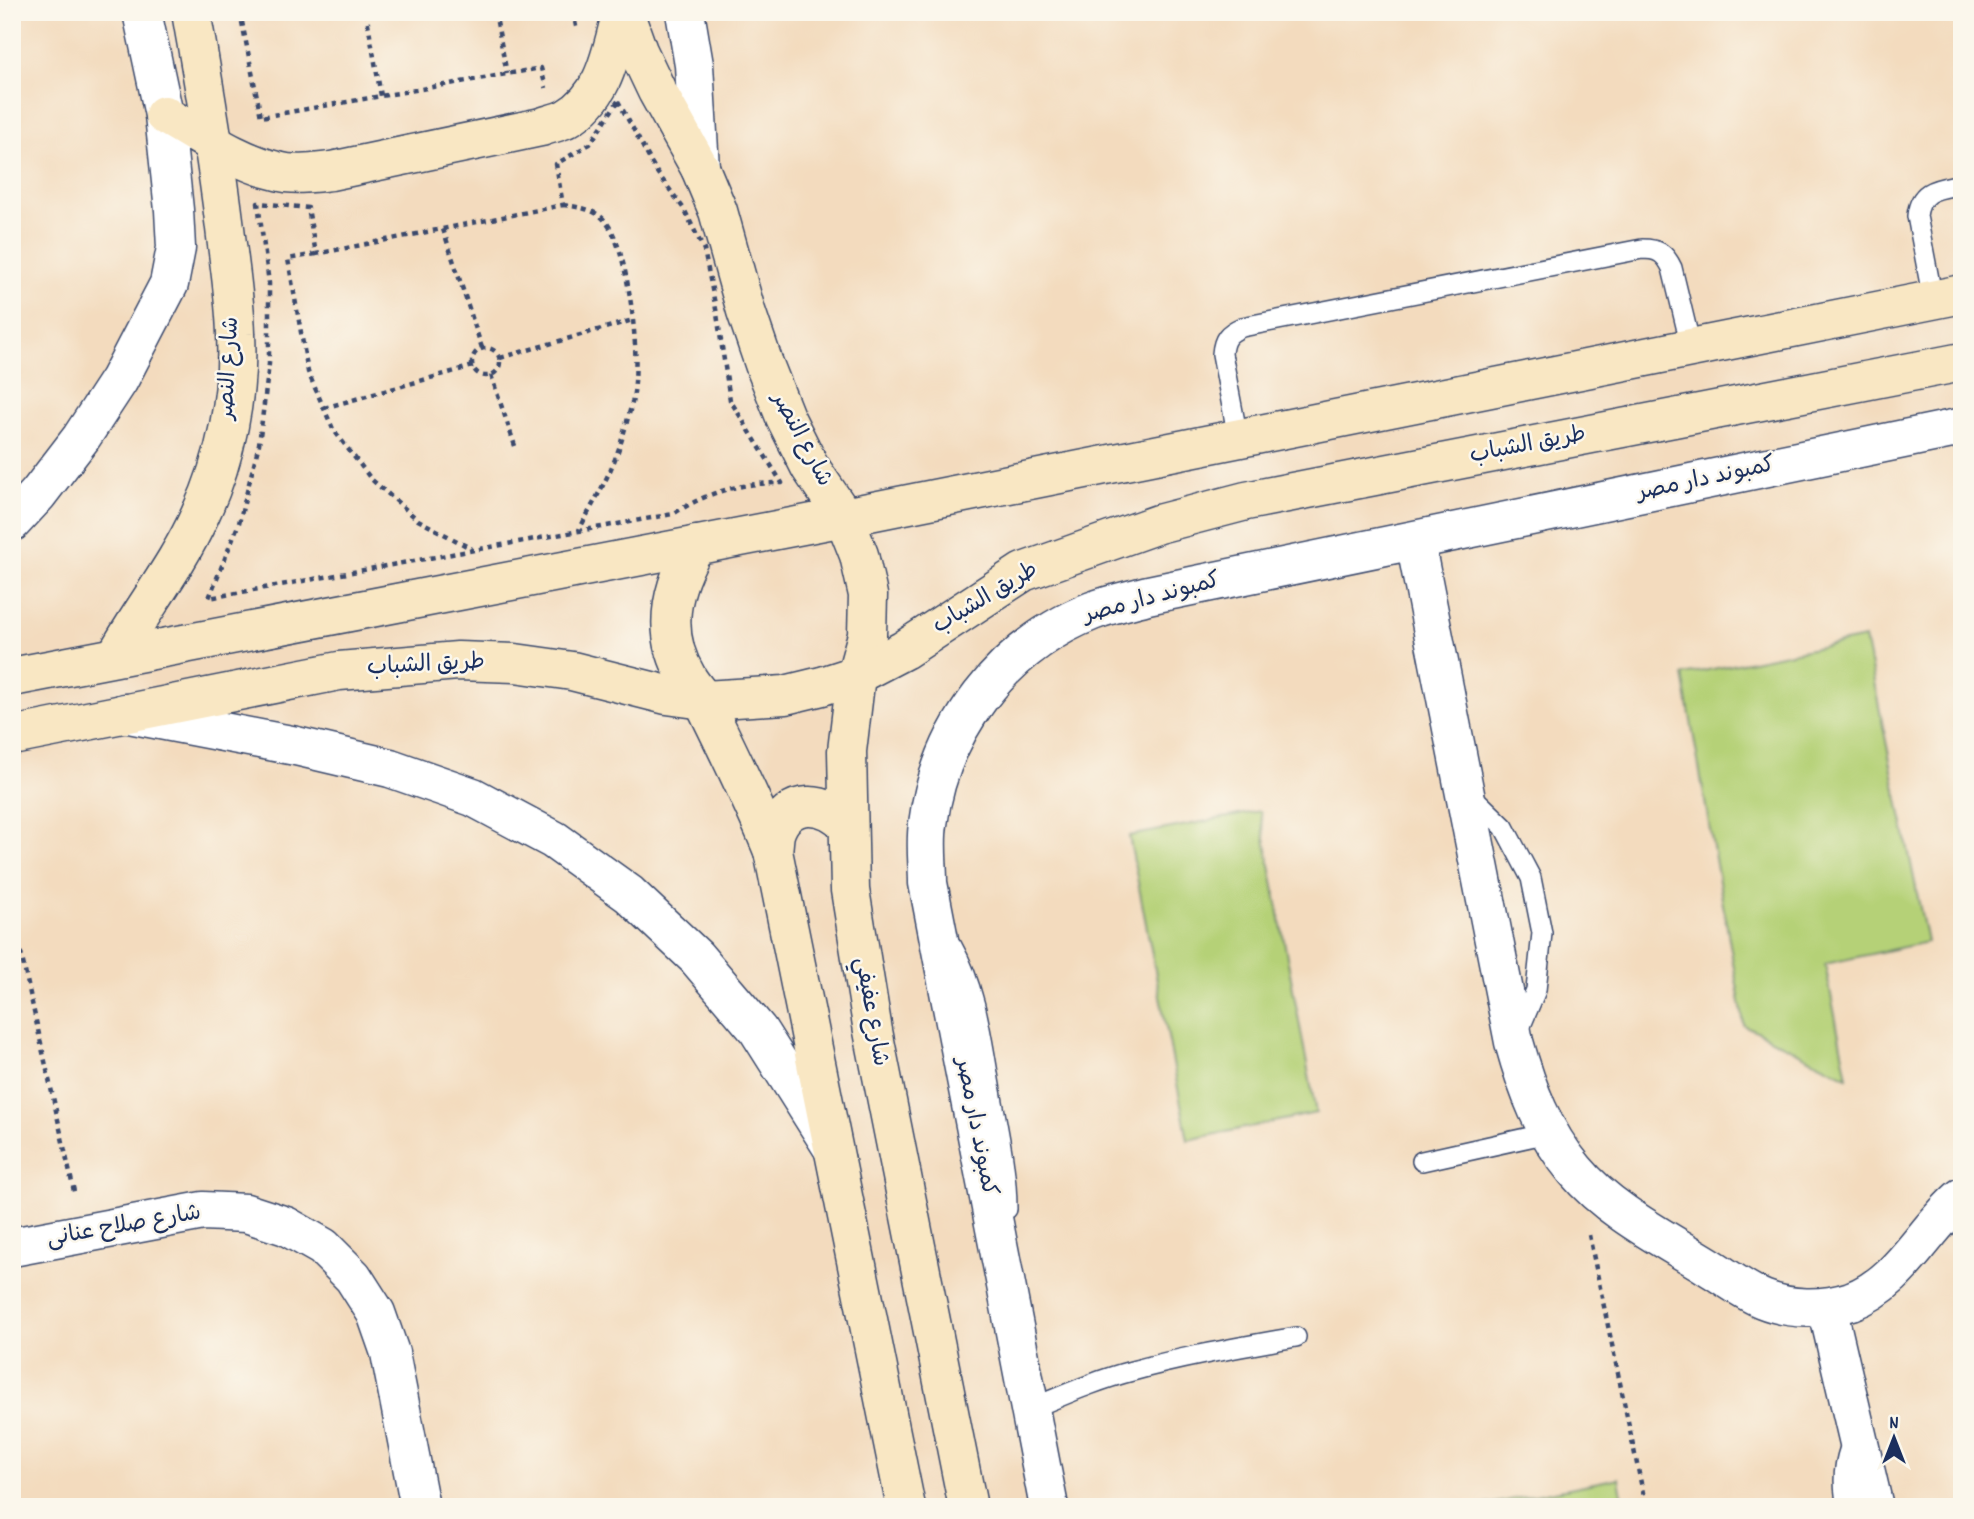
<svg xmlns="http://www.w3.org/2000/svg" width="1974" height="1519" font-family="Dekko,'Playpen Sans Arabic',sans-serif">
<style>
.green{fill:#b5d177;stroke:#68806a;stroke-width:2}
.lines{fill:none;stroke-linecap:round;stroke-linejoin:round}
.lane-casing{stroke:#3b496c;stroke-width:22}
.street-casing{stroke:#3b496c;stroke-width:41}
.secondary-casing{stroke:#3b496c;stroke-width:41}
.path{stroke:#3b496c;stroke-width:4.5;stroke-dasharray:5 5;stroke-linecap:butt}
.lane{stroke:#fff;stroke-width:19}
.street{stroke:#fff;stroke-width:38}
.secondary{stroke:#f9e7c3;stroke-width:38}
.labels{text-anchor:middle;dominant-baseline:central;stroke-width:5;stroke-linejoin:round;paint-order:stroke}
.street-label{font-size:23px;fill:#1b2f5e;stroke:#fbf7ec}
</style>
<rect width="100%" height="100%" fill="#fbf7ec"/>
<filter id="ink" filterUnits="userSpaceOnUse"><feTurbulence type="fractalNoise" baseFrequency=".0143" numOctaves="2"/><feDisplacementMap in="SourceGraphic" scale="14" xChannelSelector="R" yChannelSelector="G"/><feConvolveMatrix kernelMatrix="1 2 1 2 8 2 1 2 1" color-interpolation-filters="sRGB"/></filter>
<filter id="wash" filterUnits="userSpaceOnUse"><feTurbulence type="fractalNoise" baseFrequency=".00686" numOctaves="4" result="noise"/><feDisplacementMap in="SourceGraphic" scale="28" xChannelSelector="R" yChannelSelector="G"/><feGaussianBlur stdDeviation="1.57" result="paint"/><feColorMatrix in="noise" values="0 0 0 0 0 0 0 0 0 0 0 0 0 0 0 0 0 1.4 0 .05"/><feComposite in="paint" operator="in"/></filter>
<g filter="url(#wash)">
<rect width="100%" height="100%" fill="#f3dbbe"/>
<g class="green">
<path d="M 1865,638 L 1927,942 L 1825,964 L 1847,1077 L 1744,1025 L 1683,675 Z"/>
<path d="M 1260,811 L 1316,1113 L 1188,1140 L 1129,836 Z"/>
<path d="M 1619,1478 L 1624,1507 L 1475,1507 Z"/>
</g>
</g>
<g filter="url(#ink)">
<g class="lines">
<defs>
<g id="lane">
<path d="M 1933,300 L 1917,216 C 1920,188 1939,189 1962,184"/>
<path d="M 1238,438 L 1222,354 C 1223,339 1228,333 1242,327 L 1642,249 C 1658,249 1665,253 1672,268 L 1691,347"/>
<path d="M 1470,794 L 1504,827 L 1531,878 L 1542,933 L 1536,990 L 1517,1035"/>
<path d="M 952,946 C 977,990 982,1041 991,1091 C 998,1130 1007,1169 1007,1209"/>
<path d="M 1422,1161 L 1548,1133"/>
<path d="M 1030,1409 C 1064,1395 1097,1380 1132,1371 C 1186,1356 1241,1347 1296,1337"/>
<path d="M 1847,1507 C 1842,1482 1843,1463 1853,1440"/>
</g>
<g id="street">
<path d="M 685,12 L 694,65 L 700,168"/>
<path d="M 12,522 L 38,494 L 81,438 L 119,380 L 169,284 L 176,248 L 174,210 L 164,115 L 142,12"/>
<path d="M 1415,541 L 1514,1042 C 1527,1089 1543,1132 1575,1170 C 1609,1211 1663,1238 1708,1266 C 1726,1277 1744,1291 1763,1299 C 1790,1310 1823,1310 1851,1301 C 1901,1283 1923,1230 1962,1197"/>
<path d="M 124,713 L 296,746 L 390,768 L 473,797 L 554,840 L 629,894 L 696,957 L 758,1030 L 832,1147"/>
<path d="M 12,1247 L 203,1211 L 246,1213 L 286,1226 L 323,1247 L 353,1277 L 376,1313 L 390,1353 L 420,1507"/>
<path d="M 1827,1307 L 1874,1507"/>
<path d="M 1049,1507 L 928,883 C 928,864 925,843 928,824 C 940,730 1002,647 1092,611 C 1110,604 1130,600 1148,595 L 1962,427"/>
</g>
<g id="secondary">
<path d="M 624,12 L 638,51 L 657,91 L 700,168 L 718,211 L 746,311 L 764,364 L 785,417 L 810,467 L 844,517 L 859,555 L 868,595 L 867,635 L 856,675 L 847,751 L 850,890 L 873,1031 L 968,1507"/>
<path d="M 164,115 C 200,135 237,162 277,171 C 294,176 313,173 331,171 L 541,127 C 549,124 560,122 567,118 C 606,96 611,51 622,12"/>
<path d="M 696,545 C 671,587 660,632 687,677 C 692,687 701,694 705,704 C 729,753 753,801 773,851 L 906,1507"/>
<path d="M 116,656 C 143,608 177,566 200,515 C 226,460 239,394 236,334 C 235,298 229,263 225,228 C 216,155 204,84 191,12"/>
<path d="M 12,677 L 844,517 L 1962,294"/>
<path d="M 12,736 L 339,671 L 458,661 L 515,663 L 572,671 L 667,695 L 704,700 L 785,695 L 822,686 L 856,675 L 904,650 L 1023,572 L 1158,524 L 1246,501 L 1962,362"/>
<path d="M 773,851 C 774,845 774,839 775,834 C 786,796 828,800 848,826"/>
</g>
</defs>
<use href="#lane" class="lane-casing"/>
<use href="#street" class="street-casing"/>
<use href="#secondary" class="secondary-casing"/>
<g class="path">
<path d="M 240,12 L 261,117 L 541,68 L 546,88"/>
<path d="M 366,12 L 381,96"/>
<path d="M 495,12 L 507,74"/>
<path d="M 573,12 L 577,31"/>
<path d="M 618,101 L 656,171 L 684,209 L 704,250 L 717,314 L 730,400 L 782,483 C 739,483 710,491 673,514 L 209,598 L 239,523 L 259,444 L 269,364 L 269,283 L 258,203 L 308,208 L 316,254 L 563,205 L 556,164 L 590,144 Z"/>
<path d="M 563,205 C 579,207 596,209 606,222 C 630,252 642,365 632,403 C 627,421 622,442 615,459 C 605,484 591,507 579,530"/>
<path d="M 443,229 L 482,348"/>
<path d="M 316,254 L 288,259 L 308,372 L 333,429 L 371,479 L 418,520 L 472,549"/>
<circle cx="486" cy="362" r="14"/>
<path d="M 500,358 L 633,320"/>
<path d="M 491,375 L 516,449"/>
<path d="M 324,408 L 473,366"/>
<path d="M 12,913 L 75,1196"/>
<path d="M 1589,1235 L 1646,1507"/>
</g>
<use href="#lane" class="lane"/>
<use href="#street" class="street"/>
<use href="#secondary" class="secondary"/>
</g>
</g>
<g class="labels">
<g class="street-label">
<text transform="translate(230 368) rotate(-87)">شارع النصر</text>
<text transform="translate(801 440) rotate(62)">شارع النصر</text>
<text transform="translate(1528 446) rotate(-11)">طريق الشباب</text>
<text transform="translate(1706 480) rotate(-12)">كمبوند دار مصر</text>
<text transform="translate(986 599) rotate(-31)">طريق الشباب</text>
<text transform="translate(1152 599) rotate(-15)">كمبوند دار مصر</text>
<text transform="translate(426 666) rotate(-3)">طريق الشباب</text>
<text transform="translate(870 1012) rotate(80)">شارع عفيفي</text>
<text transform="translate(975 1127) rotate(79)">كمبوند دار مصر</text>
<text transform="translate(124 1227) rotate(-10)">شارع صلاح عنانى</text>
</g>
</g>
<rect width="1974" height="1519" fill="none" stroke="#fbf7ec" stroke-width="42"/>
<g transform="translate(1894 1438)" stroke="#fbf7ec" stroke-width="5" paint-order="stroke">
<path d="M0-5L12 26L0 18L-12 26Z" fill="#1b2f5e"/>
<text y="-10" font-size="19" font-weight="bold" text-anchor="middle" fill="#1b2f5e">N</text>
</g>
</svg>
